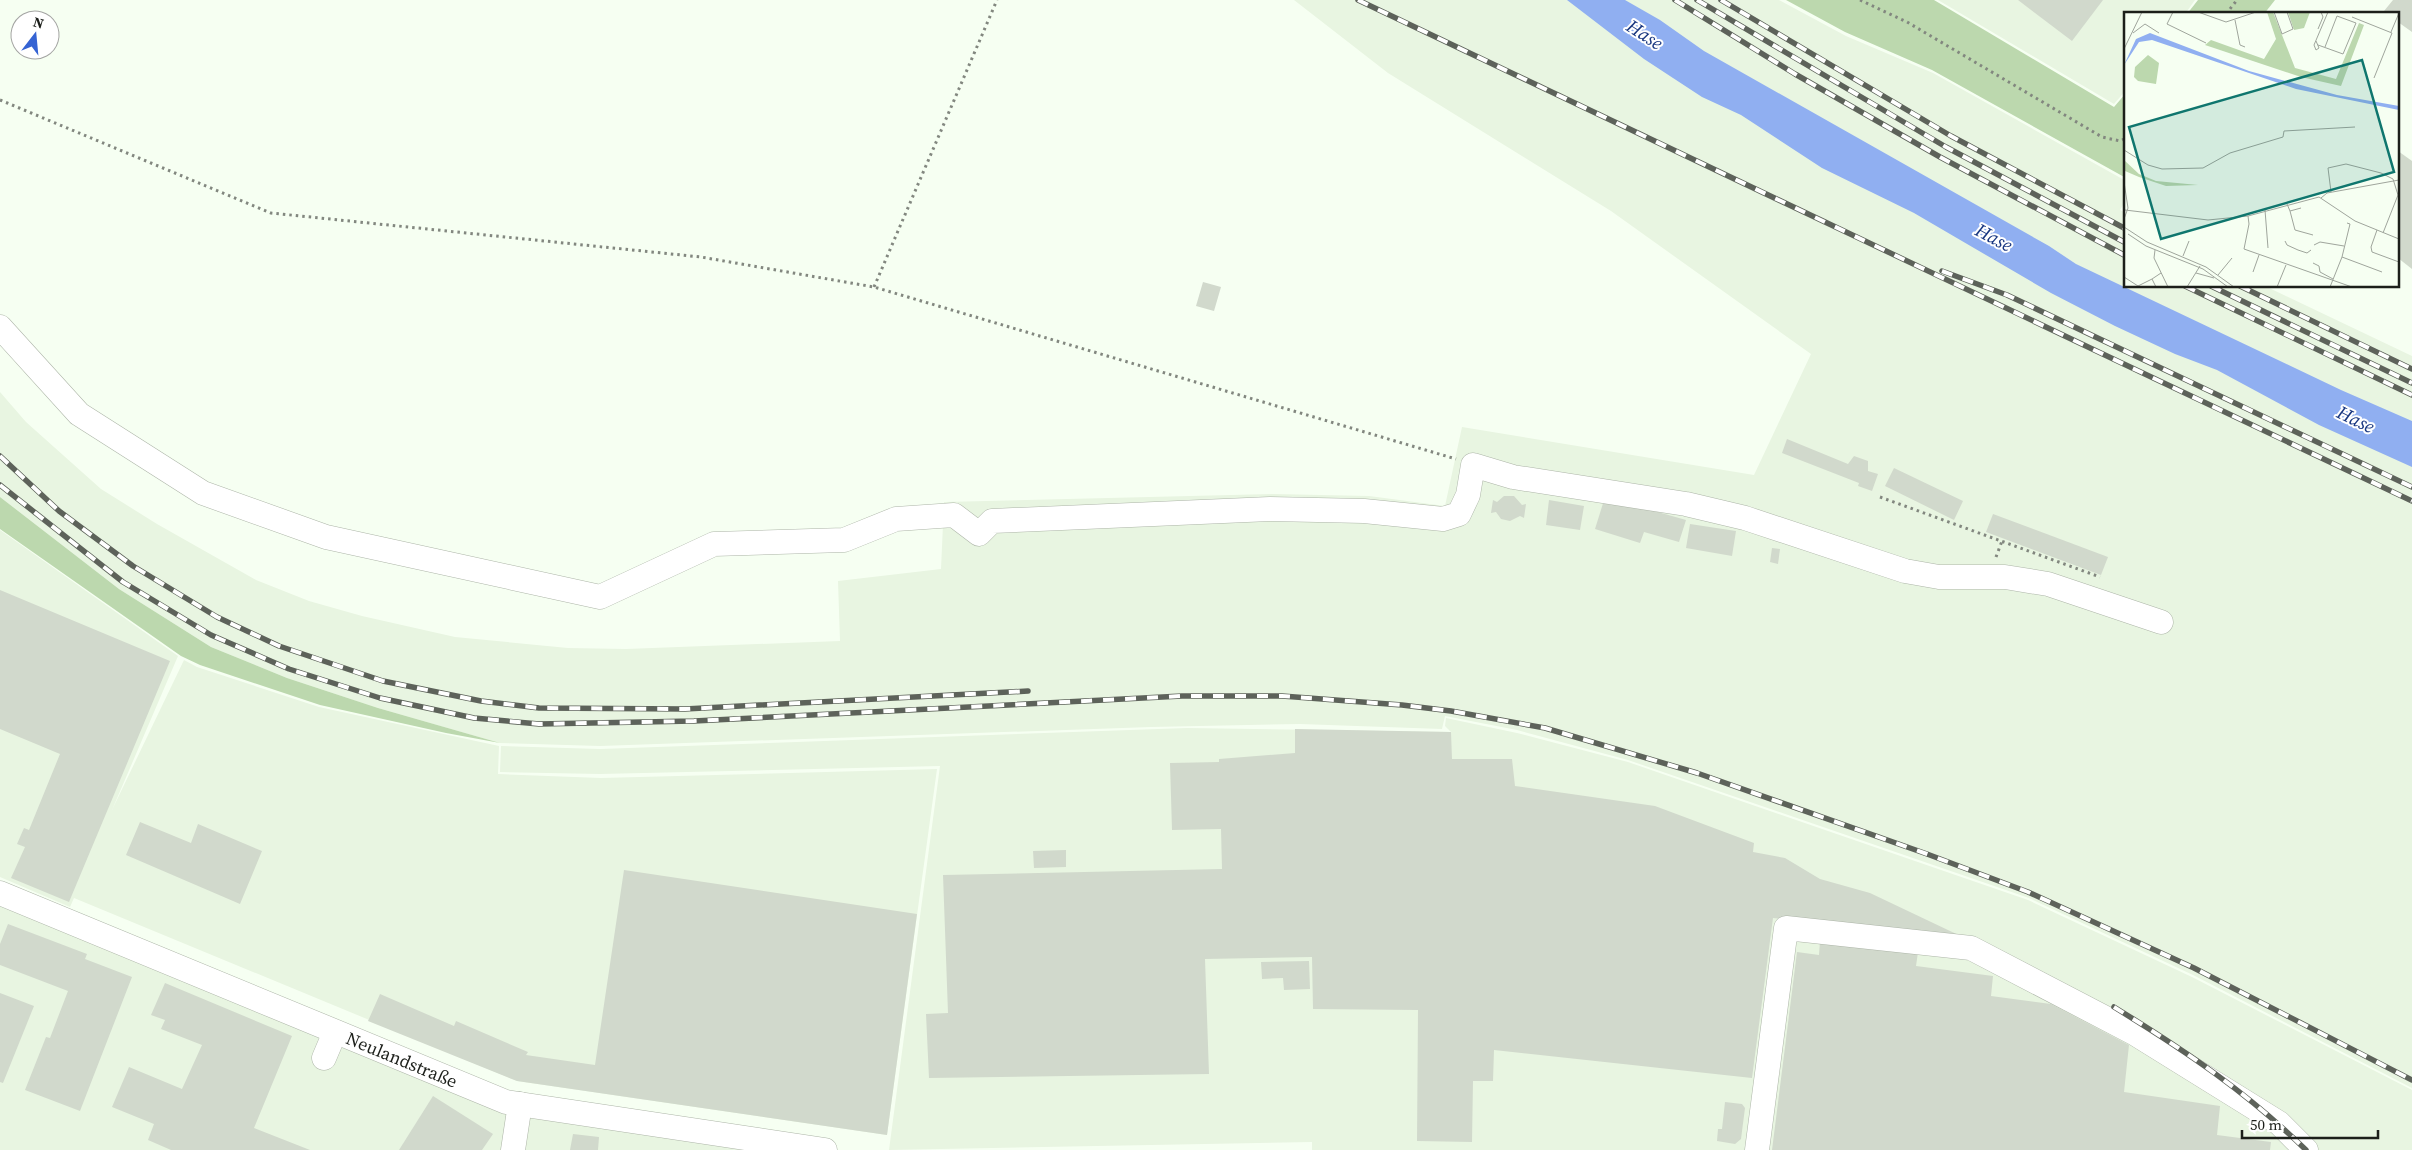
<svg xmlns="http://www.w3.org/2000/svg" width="2412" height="1150" font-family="'Source Serif 4',serif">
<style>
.built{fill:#e8f5e1}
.green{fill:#bcd8ae}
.water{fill:#90aff1}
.building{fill:#d1d9cc}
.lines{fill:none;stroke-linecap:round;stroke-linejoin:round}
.minor-casing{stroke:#adb5a8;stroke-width:25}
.path{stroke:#82877f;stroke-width:3;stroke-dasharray:2.5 4;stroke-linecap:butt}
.minor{stroke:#fff;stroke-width:24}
.rail-casing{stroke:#5d625a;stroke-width:5.5}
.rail{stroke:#fff;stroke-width:4;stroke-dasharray:11;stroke-linecap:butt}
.labels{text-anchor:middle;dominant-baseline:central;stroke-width:4;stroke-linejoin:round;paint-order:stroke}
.street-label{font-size:18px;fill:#1c1f1a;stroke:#fff}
.water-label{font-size:19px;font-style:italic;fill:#193781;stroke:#fff}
.inset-road{fill:none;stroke:#9fa59c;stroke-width:1}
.view{fill:#0f766e;fill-opacity:0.15;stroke:#0f766e;stroke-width:2.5}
.inset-edge{fill:none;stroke:#1c1f1a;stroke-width:2.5}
</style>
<rect width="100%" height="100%" fill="#f6fff2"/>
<g class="built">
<path d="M 1294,0 L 1779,0 L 1846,36 L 1933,73 L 2126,181 L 2126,200 L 2120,210 L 2126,213 L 2126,286 L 2265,286 L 2412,356 L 2412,1088 L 2193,975 L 2029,898 L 1628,760 L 1517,730 L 1445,716 L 1442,729 L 1300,724 L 1151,727 L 600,746 L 500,743 L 378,708 L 287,678 L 211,647 L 119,589 L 0,497 L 0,392 L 26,422 L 101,489 L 157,524 L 256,580 L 309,601 L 362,616 L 455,637 L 568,648 L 626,649 L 840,641 L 838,581 L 941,569 L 944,502 L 1273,494 L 1369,496 L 1445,506 L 1462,427 L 1754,475 L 1811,354 L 1611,211 L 1388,73 Z"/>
<path d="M 1938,0 L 2195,0 L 2185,14 L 2126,14 L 2126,90 L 2114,104 Z"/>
<path d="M 0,530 L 178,656 L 112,810 L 184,660 L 197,667 L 319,707 L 499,746 L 498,774 L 601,778 L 937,769 L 887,1135 L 517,1081 L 74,898 L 70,907 L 0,877 Z"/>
<path d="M 1446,718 L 1517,733 L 1628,762 L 2028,900 L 2192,977 L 2412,1090 L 2412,1150 L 1312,1150 L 1312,1142 L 889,1150 L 940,766 L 600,774 L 500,772 L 501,746 L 600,749 L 1187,728 L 1451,732 L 1445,726 Z"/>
<path d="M 0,905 L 492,1109 L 781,1150 L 0,1150 Z"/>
</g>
<g class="green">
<path d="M 1786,0 L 1934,0 L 2114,107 L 2126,93 L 2126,178 L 1932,70 L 1845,32 Z"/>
<path d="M 2198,0 L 2275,0 L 2264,14 L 2187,14 Z"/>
<path d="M 0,497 L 119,589 L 211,647 L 287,678 L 378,708 L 500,743 L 446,733 L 320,705 L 200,665 L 181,656 L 0,529 Z"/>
</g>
<path class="water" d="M 1567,0 L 1625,0 L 1660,20 L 1704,51 L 2049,246 L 2076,264 L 2341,390 L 2412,421 L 2412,467 L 2319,425 L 2217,370 L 2175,354 L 2115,326 L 2051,293 L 1914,213 L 1822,168 L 1741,115 L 1702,97 L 1644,59 Z"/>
<g class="building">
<path d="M 2018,0 L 2103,0 L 2072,41 Z"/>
<path d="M 2393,0 L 2412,0 L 2412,32 L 2398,22 L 2398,14 L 2388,14 L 2384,11 Z"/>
<path d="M 2398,151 L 2412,161 L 2412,269 L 2398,258 Z"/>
<path d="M 1203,282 L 1221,287 L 1214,311 L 1196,306 Z"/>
<path d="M 1787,439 L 1848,464 L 1854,456 L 1868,461 L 1868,471 L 1878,474 L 1872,491 L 1858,486 L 1859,483 L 1782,453 Z"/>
<path d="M 1894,468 L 1963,501 L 1954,520 L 1885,486 Z"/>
<path d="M 1504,496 L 1514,496 L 1522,505 L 1526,504 L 1524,518 L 1520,516 L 1510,521 L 1501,519 L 1496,512 L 1491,513 L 1493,500 L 1497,502 Z"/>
<path d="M 1605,497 L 1686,520 L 1679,542 L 1644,532 L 1640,543 L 1595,529 Z"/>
<path d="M 1549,500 L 1584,506 L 1580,530 L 1546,525 Z"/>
<path d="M 1993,514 L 2108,557 L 2101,575 L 1986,532 Z"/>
<path d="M 1690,524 L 1736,531 L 1732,556 L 1686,548 Z"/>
<path d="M 1772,548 L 1780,549 L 1778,564 L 1770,562 Z"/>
<path d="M 0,590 L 170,661 L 69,902 L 11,878 L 25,847 L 17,844 L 24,828 L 29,830 L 60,754 L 0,729 Z"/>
<path d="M 1295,729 L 1451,732 L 1452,759 L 1512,759 L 1515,786 L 1655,806 L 1754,843 L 1753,852 L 1785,858 L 1820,879 L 1870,893 L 1969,940 L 1773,918 L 1752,1078 L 1494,1050 L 1493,1081 L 1473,1081 L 1472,1142 L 1417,1141 L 1418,1010 L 1313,1009 L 1312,957 L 1205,959 L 1209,1074 L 929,1078 L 926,1014 L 948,1013 L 943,875 L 1222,869 L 1221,829 L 1172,830 L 1170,763 L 1219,762 L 1219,759 L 1295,753 Z"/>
<path d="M 140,822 L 191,843 L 198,824 L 262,851 L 240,904 L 126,855 Z"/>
<path d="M 1066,850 L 1066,867 L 1034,868 L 1033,851 Z"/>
<path d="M 624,870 L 917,914 L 887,1135 L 517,1081 L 368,1021 L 380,994 L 454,1026 L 456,1021 L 528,1052 L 526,1055 L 595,1065 Z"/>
<path d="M 8,924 L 87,954 L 85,959 L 132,977 L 80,1111 L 25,1090 L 46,1037 L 50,1038 L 68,991 L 0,965 L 0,944 Z"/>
<path d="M 1820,941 L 1918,952 L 1916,966 L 1993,976 L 1991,996 L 2051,1004 L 2129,1045 L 2124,1092 L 2220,1106 L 2217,1135 L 2271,1142 L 2270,1150 L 1772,1150 L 1797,952 L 1819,955 Z"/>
<path d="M 1309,961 L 1310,989 L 1284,990 L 1283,978 L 1262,979 L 1261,962 Z"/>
<path d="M 165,983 L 292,1036 L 254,1128 L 310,1150 L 171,1150 L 148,1140 L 154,1124 L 112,1107 L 129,1067 L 182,1089 L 202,1045 L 161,1029 L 165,1020 L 151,1015 Z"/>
<path d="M 0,993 L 34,1006 L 3,1083 L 0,1082 Z"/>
<path d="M 433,1096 L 493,1134 L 482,1150 L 399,1150 Z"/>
<path d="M 1725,1102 L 1742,1104 L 1745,1108 L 1741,1139 L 1735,1144 L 1717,1141 L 1718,1129 L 1722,1129 Z"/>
<path d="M 573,1134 L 599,1137 L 598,1150 L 570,1150 Z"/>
</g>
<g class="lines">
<defs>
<g id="minor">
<path d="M 0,327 L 79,414 L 203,493 L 326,537 L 600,597 L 714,544 L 844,540 L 896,519 L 954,515 L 979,534 L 992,521 L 1270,509 L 1364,511 L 1443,519 L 1459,514 L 1468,495 L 1473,465 L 1513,477 L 1686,504 L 1745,518 L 1905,571 L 1939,577 L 2005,577 L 2048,584 L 2161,622"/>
<path id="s1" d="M 0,893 L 506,1102 L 825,1150"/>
<path d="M 324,1058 L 335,1032"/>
<path d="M 513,1150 L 520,1104"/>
<path d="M 1757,1150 L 1786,928 L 1971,948 L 2134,1033 L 2279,1123 L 2306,1150"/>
</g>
</defs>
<use href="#minor" class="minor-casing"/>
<g class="path">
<path d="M 1860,0 L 1907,22 L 2102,137 L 2120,141 L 2126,138"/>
<path d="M 2226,14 L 2237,0"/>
<path d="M 0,100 L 271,213 L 701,257 L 874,287 L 1456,459"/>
<path d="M 874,287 L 997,0"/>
<path d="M 1880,497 L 2100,577"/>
<path d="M 1996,557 L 2002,541"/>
</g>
<use href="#minor" class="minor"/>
<defs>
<g id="rail">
<path d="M 1358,0 L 2412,501"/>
<path d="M 1675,0 L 1795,74 L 1940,157 L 2126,256"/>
<path d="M 1697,0 L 1946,147 L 2126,243"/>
<path d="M 1721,0 L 1951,136 L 2126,229"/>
<path d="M 1942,271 L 2007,295 L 2412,487"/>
<path d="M 2185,286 L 2412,395"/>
<path d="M 2211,286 L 2412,383"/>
<path d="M 2240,286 L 2412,369"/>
<path d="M 0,456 L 59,511 L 133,566 L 217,617 L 279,646 L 383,681 L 481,701 L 539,708 L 685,709 L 1028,691"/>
<path d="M 0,485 L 123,582 L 211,635 L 289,669 L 380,698 L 474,718 L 539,724 L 694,721 L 1182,696 L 1282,696 L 1402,705 L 1451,711 L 1545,728 L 1697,773 L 1927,854 L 2028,892 L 2194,968 L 2412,1080"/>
<path d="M 2114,1007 C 2184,1050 2247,1092 2306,1150"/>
</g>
</defs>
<use href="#rail" class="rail-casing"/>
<use href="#rail" class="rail"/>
</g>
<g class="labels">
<g class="street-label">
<text stroke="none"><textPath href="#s1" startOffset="435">Neulandstraße</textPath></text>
</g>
<g class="water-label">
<text transform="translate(1645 34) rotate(33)">Hase</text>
<text transform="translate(1994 237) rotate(28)">Hase</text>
<text transform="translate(2356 419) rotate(26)">Hase</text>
</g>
</g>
<g transform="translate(2124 12)">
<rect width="275" height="275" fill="#f6fff2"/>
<path d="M 143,0 L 149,0 L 171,56 L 212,67 L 235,11 L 240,13 L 217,74 L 177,65 L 81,33 L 87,28 L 140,47 L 152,27 ZM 164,0 L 186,0 L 180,16 L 170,18 ZM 24,43 L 35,51 L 32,72 L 14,69 L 10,65 L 11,55 ZM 0,148 L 15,162 L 32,169 L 74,173 L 42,174 L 15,165 L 1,159 Z" fill="#bcd8ae"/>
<path d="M 26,21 L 125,59 L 213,83 L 275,94 L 275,98 L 172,77 L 28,28 L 15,30 L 0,53 L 12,27 Z" fill="#90aff1"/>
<path class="inset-road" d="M 49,0 L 43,12 L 82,31M 74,0 L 102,10 L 132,0M 150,0 L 158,22 L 169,17 L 163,0M 228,5 L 268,21 L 250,66M 111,8 L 116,33 L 121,35M 194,17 L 199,5 L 197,0M 267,20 L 275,1M 9,21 L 21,12 L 35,21M 192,29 L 195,36 L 192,38 L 190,33 L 204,0M 194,33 L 219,42 L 232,11 L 213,4 L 201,35M 0,37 L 18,0M 0,138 L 24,153 L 38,157 L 79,156 L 106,141 L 159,125 L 160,119 L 231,115M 0,170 L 4,196 L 0,207M 207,180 L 204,156 L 222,152 L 257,161 L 269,167 L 274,183 L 259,221M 197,186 L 203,181 L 275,168M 163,192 L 166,199 L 177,196M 1,198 L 84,208 L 124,204 L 195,185 L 231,209 L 275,227M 141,198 L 144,236M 166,199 L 171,218 L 189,223M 124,204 L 125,212 L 120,237 L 228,275M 0,215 L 23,230 L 82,255 L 110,275M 253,218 L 247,235 L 248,240 L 275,250M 4,222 L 22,234 L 79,257 L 104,275M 161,229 L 163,233 L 174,238 L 183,241 L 187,238M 190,233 L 196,230 L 220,234M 31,238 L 30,246 L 44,275M 59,244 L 65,229M 218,245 L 258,260M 189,251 L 195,254 L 196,260 L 209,267M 129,260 L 135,243M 72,261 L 90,266M 94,263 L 108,246M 0,265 L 14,274 L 28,267M 32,275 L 28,267 L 37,261M 63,275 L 76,254M 153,275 L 162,253M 206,275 L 218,245 L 226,212 L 223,211"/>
<path class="view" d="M 238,48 L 270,160 L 37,227 L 5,115 Z"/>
<rect width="275" height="275" class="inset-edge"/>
</g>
<g transform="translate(35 35) rotate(16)"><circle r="24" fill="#ffffff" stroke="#a4a5a3"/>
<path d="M0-4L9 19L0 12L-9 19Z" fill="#3563d3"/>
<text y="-8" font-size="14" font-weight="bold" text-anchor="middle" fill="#1c1f1a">N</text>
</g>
<path d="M2242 1130v8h136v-8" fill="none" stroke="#1c1f1a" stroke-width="2.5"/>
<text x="2250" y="1130" font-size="15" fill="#1c1f1a" stroke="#ffffff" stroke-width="4" paint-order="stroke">50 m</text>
</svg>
